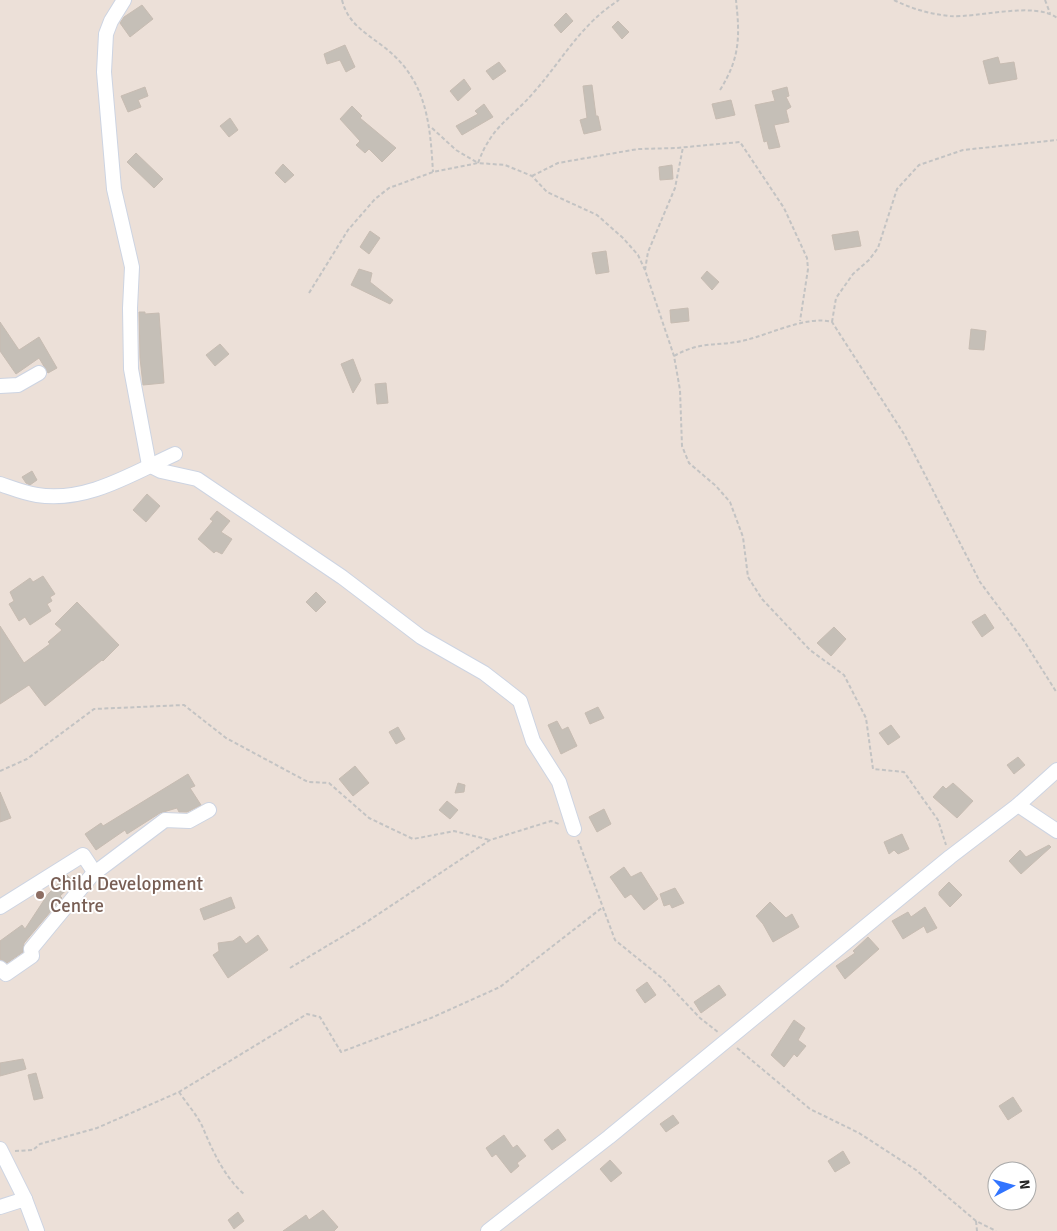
<svg xmlns="http://www.w3.org/2000/svg" width="1057" height="1231" font-family="Signika,sans-serif">
<style>
.building{fill:#c5bfb7;stroke:#c7bcb2}
.lines{fill:none;stroke-linecap:round;stroke-linejoin:round}
.minor-casing{stroke:#cdd4e2;stroke-width:16}
.path{stroke:#c3c3c3;stroke-width:2;stroke-dasharray:4 2.5;stroke-linecap:butt}
.minor{stroke:#fff;stroke-width:14}
.education-dot{fill:#8d6e63;stroke:#fff;stroke-width:2}
.labels{text-anchor:middle;dominant-baseline:central;stroke-width:4;stroke-linejoin:round;paint-order:stroke}
.education-label{font-size:19px;fill:#785e54;stroke:#fff;text-anchor:start}
</style>
<rect width="100%" height="100%" fill="#ece0d8"/>
<g class="building">
<path d="M 142,5 L 153,19 L 130,37 L 120,23 L 124,17 Z"/>
<path d="M 566,13 L 573,21 L 561,33 L 554,25 Z"/>
<path d="M 618,21 L 629,32 L 622,39 L 612,27 Z"/>
<path d="M 345,45 L 355,67 L 346,72 L 340,60 L 327,64 L 324,54 Z"/>
<path d="M 998,57 L 1000,64 L 1014,62 L 1017,79 L 989,84 L 983,61 Z"/>
<path d="M 499,62 L 506,71 L 493,80 L 486,71 Z"/>
<path d="M 464,79 L 471,89 L 458,101 L 450,91 Z"/>
<path d="M 592,85 L 596,116 L 598,116 L 601,130 L 584,134 L 580,120 L 587,118 L 583,86 Z"/>
<path d="M 145,87 L 148,96 L 138,100 L 141,107 L 128,112 L 121,96 Z"/>
<path d="M 787,87 L 789,96 L 786,97 L 791,107 L 786,110 L 789,122 L 774,125 L 780,147 L 769,149 L 767,141 L 764,142 L 755,105 L 775,101 L 772,91 Z"/>
<path d="M 731,100 L 735,115 L 716,119 L 712,104 Z"/>
<path d="M 484,104 L 493,117 L 462,135 L 456,126 L 478,114 L 475,111 Z"/>
<path d="M 352,106 L 362,116 L 360,118 L 396,148 L 382,162 L 369,149 L 365,153 L 356,145 L 360,141 L 340,119 Z"/>
<path d="M 230,118 L 238,130 L 229,137 L 220,126 Z"/>
<path d="M 136,153 L 163,179 L 154,188 L 127,162 Z"/>
<path d="M 283,164 L 294,175 L 285,183 L 275,173 Z"/>
<path d="M 672,165 L 673,179 L 660,180 L 659,167 Z"/>
<path d="M 370,231 L 380,238 L 369,254 L 360,247 Z"/>
<path d="M 858,231 L 861,246 L 835,250 L 832,235 Z"/>
<path d="M 606,251 L 609,272 L 596,274 L 592,253 Z"/>
<path d="M 359,269 L 372,273 L 370,282 L 393,300 L 390,304 L 351,285 Z"/>
<path d="M 707,271 L 719,282 L 712,290 L 701,278 Z"/>
<path d="M 688,308 L 689,321 L 671,323 L 670,310 Z"/>
<path d="M 139,312 L 145,312 L 145,314 L 159,313 L 164,383 L 143,385 L 140,358 Z"/>
<path d="M 0,322 L 19,350 L 39,337 L 57,368 L 48,373 L 39,358 L 16,374 L 0,351 Z"/>
<path d="M 971,329 L 986,331 L 984,350 L 969,349 Z"/>
<path d="M 220,344 L 229,354 L 215,366 L 206,355 Z"/>
<path d="M 353,359 L 361,380 L 353,393 L 341,364 Z"/>
<path d="M 386,383 L 388,403 L 377,404 L 375,384 Z"/>
<path d="M 32,471 L 37,480 L 30,485 L 26,483 L 22,477 Z"/>
<path d="M 147,494 L 160,506 L 146,522 L 133,510 Z"/>
<path d="M 217,511 L 230,521 L 221,532 L 232,539 L 222,554 L 216,551 L 214,553 L 198,539 L 213,521 L 210,519 Z"/>
<path d="M 43,576 L 55,594 L 50,597 L 52,601 L 47,604 L 51,611 L 30,625 L 25,617 L 19,621 L 9,604 L 14,601 L 10,592 L 30,578 L 33,582 Z"/>
<path d="M 316,592 L 326,602 L 316,612 L 306,602 Z"/>
<path d="M 77,602 L 119,645 L 103,661 L 102,660 L 45,706 L 29,685 L 0,704 L 0,626 L 24,663 L 50,644 L 48,642 L 62,630 L 55,624 Z"/>
<path d="M 985,614 L 994,628 L 982,637 L 972,622 Z"/>
<path d="M 834,627 L 846,639 L 831,656 L 817,643 Z"/>
<path d="M 598,707 L 604,718 L 590,724 L 585,713 Z"/>
<path d="M 557,721 L 562,730 L 568,727 L 577,746 L 561,754 L 548,725 Z"/>
<path d="M 891,725 L 900,737 L 888,745 L 879,733 Z"/>
<path d="M 398,727 L 405,739 L 396,744 L 389,732 Z"/>
<path d="M 1018,757 L 1025,765 L 1014,774 L 1007,765 Z"/>
<path d="M 355,766 L 369,783 L 353,796 L 339,779 Z"/>
<path d="M 188,774 L 195,786 L 190,788 L 201,805 L 187,812 L 179,812 L 177,808 L 160,813 L 127,834 L 125,830 L 96,850 L 85,834 L 101,823 L 103,826 Z"/>
<path d="M 458,783 L 465,785 L 464,792 L 455,793 Z"/>
<path d="M 953,783 L 973,801 L 957,818 L 933,797 L 943,786 L 946,789 Z"/>
<path d="M 0,792 L 11,818 L 0,822 Z"/>
<path d="M 447,801 L 458,810 L 450,819 L 439,810 Z"/>
<path d="M 604,809 L 611,824 L 597,832 L 589,817 Z"/>
<path d="M 902,834 L 909,849 L 898,854 L 894,850 L 889,854 L 884,842 Z"/>
<path d="M 1049,845 L 1051,847 L 1021,874 L 1009,861 L 1020,850 L 1026,857 Z"/>
<path d="M 624,867 L 631,877 L 641,872 L 658,899 L 644,910 L 631,894 L 625,898 L 610,877 Z"/>
<path d="M 67,875 L 74,883 L 60,896 L 62,898 L 24,943 L 23,952 L 7,963 L 0,959 L 0,941 L 22,925 L 25,929 L 48,894 Z"/>
<path d="M 949,882 L 962,895 L 950,907 L 939,895 L 939,892 Z"/>
<path d="M 675,888 L 684,903 L 672,908 L 670,904 L 664,906 L 660,894 Z"/>
<path d="M 231,897 L 235,908 L 204,920 L 200,909 Z"/>
<path d="M 770,902 L 786,918 L 792,914 L 799,927 L 773,942 L 763,924 L 756,916 Z"/>
<path d="M 925,907 L 937,928 L 927,933 L 924,926 L 903,939 L 892,921 L 908,912 L 911,917 Z"/>
<path d="M 258,935 L 268,950 L 228,978 L 213,955 L 219,951 L 218,943 L 233,941 L 240,936 L 246,944 Z"/>
<path d="M 868,937 L 879,949 L 845,979 L 836,966 L 855,953 L 853,951 Z"/>
<path d="M 647,982 L 656,995 L 645,1003 L 636,990 Z"/>
<path d="M 719,985 L 726,995 L 701,1013 L 694,1002 Z"/>
<path d="M 794,1020 L 805,1028 L 798,1040 L 806,1046 L 797,1057 L 794,1054 L 784,1067 L 771,1055 Z"/>
<path d="M 23,1059 L 26,1069 L 0,1076 L 0,1063 Z"/>
<path d="M 36,1073 L 43,1098 L 34,1100 L 28,1075 Z"/>
<path d="M 1013,1097 L 1022,1111 L 1008,1120 L 999,1106 Z"/>
<path d="M 673,1115 L 679,1123 L 666,1132 L 660,1124 Z"/>
<path d="M 558,1129 L 566,1140 L 552,1150 L 544,1140 Z"/>
<path d="M 504,1135 L 513,1148 L 517,1145 L 526,1156 L 517,1163 L 519,1166 L 511,1173 L 496,1154 L 492,1157 L 486,1148 Z"/>
<path d="M 843,1151 L 850,1163 L 835,1172 L 828,1161 Z"/>
<path d="M 610,1160 L 622,1173 L 611,1182 L 600,1169 Z"/>
<path d="M 323,1210 L 338,1227 L 334,1231 L 283,1231 L 306,1215 L 309,1220 Z"/>
<path d="M 238,1212 L 244,1221 L 234,1229 L 228,1220 Z"/>
</g>
<g class="lines">
<defs>
<g id="minor">
<path d="M 124,0 L 111,21 L 106,34 L 104,72 L 114,189 L 132,267 L 130,308 L 131,369 L 149,465 L 161,471 L 197,479 L 342,577 L 421,637 L 484,673 L 520,701 L 533,741 L 559,782 L 574,829"/>
<path d="M 0,386 L 18,385 L 39,373"/>
<path d="M 0,484 C 12,488 24,493 37,495 C 86,503 131,474 175,454"/>
<path d="M 1018,805 L 1057,831"/>
<path d="M 0,907 L 83,855 L 95,873"/>
<path d="M 0,968 L 6,974 L 32,956 L 31,949 L 92,875 L 165,820 L 189,821 L 209,810"/>
<path d="M 0,1149 L 25,1199"/>
<path d="M 0,1207 L 25,1199 L 37,1231"/>
<path d="M 488,1231 L 609,1137 L 950,857 L 1018,805 L 1057,770"/>
</g>
</defs>
<use href="#minor" class="minor-casing"/>
<g class="path">
<path d="M 342,0 C 348,24 366,33 384,47 C 427,80 430,123 433,172"/>
<path d="M 894,0 C 912,9 930,14 950,16 C 978,18 1035,1 1057,18"/>
<path d="M 1045,0 L 1050,13"/>
<path d="M 720,90 C 740,58 740,37 736,0"/>
<path d="M 432,128 L 456,150 L 478,163"/>
<path d="M 478,163 C 492,125 511,119 534,92 C 564,58 580,25 619,0"/>
<path d="M 532,176 L 558,163 L 638,149 L 676,148 L 740,142 L 784,208 L 807,258 L 808,269 L 800,321"/>
<path d="M 645,270 L 648,252 L 675,188 L 683,147"/>
<path d="M 309,293 L 348,230 L 375,199 L 389,188 L 433,172 L 478,163 L 505,165 L 532,176 L 547,192 L 597,215 L 623,238 L 638,255 L 645,270 L 674,356 L 680,390 L 682,446 L 689,463 L 716,486 L 730,502 L 743,537 L 748,577 L 762,599 L 810,650 L 844,675 L 866,718 L 873,769 L 904,772 L 938,820 L 946,845"/>
<path d="M 832,322 L 836,298 L 853,274 L 869,260 L 878,248 L 897,189 L 919,165 L 963,150 L 1057,140"/>
<path d="M 674,356 C 702,340 719,347 746,340 C 770,334 809,315 832,322 L 904,434 L 980,582 L 1024,641 L 1057,693"/>
<path d="M 0,771 L 27,759 L 94,709 L 184,705 L 226,738 L 308,782 L 329,783 L 369,818 L 413,839 L 454,831 L 490,840"/>
<path d="M 578,840 L 615,940 L 663,979 L 700,1018 L 718,1032"/>
<path d="M 290,968 L 362,925 L 490,840 L 551,821 L 559,824"/>
<path d="M 737,1048 L 810,1109 L 859,1133 L 916,1170 L 976,1221 L 996,1231"/>
<path d="M 179,1092 C 187,1104 198,1116 203,1128 C 213,1152 225,1178 245,1195"/>
<path d="M 15,1151 L 33,1150 L 40,1144 L 97,1128 L 179,1092 L 307,1014 L 320,1017 L 341,1052 L 431,1018 L 500,987 L 603,907"/>
<path d="M 976,1221 L 977,1231"/>
</g>
<use href="#minor" class="minor"/>
</g>
<circle class="education-dot" cx="40" cy="895" r="5"/>
<g class="labels">
<g class="education-label">
<text x="50" y="884">Child Development<tspan x="50" dy="22">Centre</tspan></text>
</g>
</g>
<g transform="translate(1012 1186) rotate(84)"><circle r="24" fill="#ffffff" stroke="#a9a9a9"/>
<path d="M0-4L9 19L0 12L-9 19Z" fill="#3174ff"/>
<text y="-8" font-size="14" font-weight="bold" text-anchor="middle" fill="#282828">N</text>
</g>
</svg>
